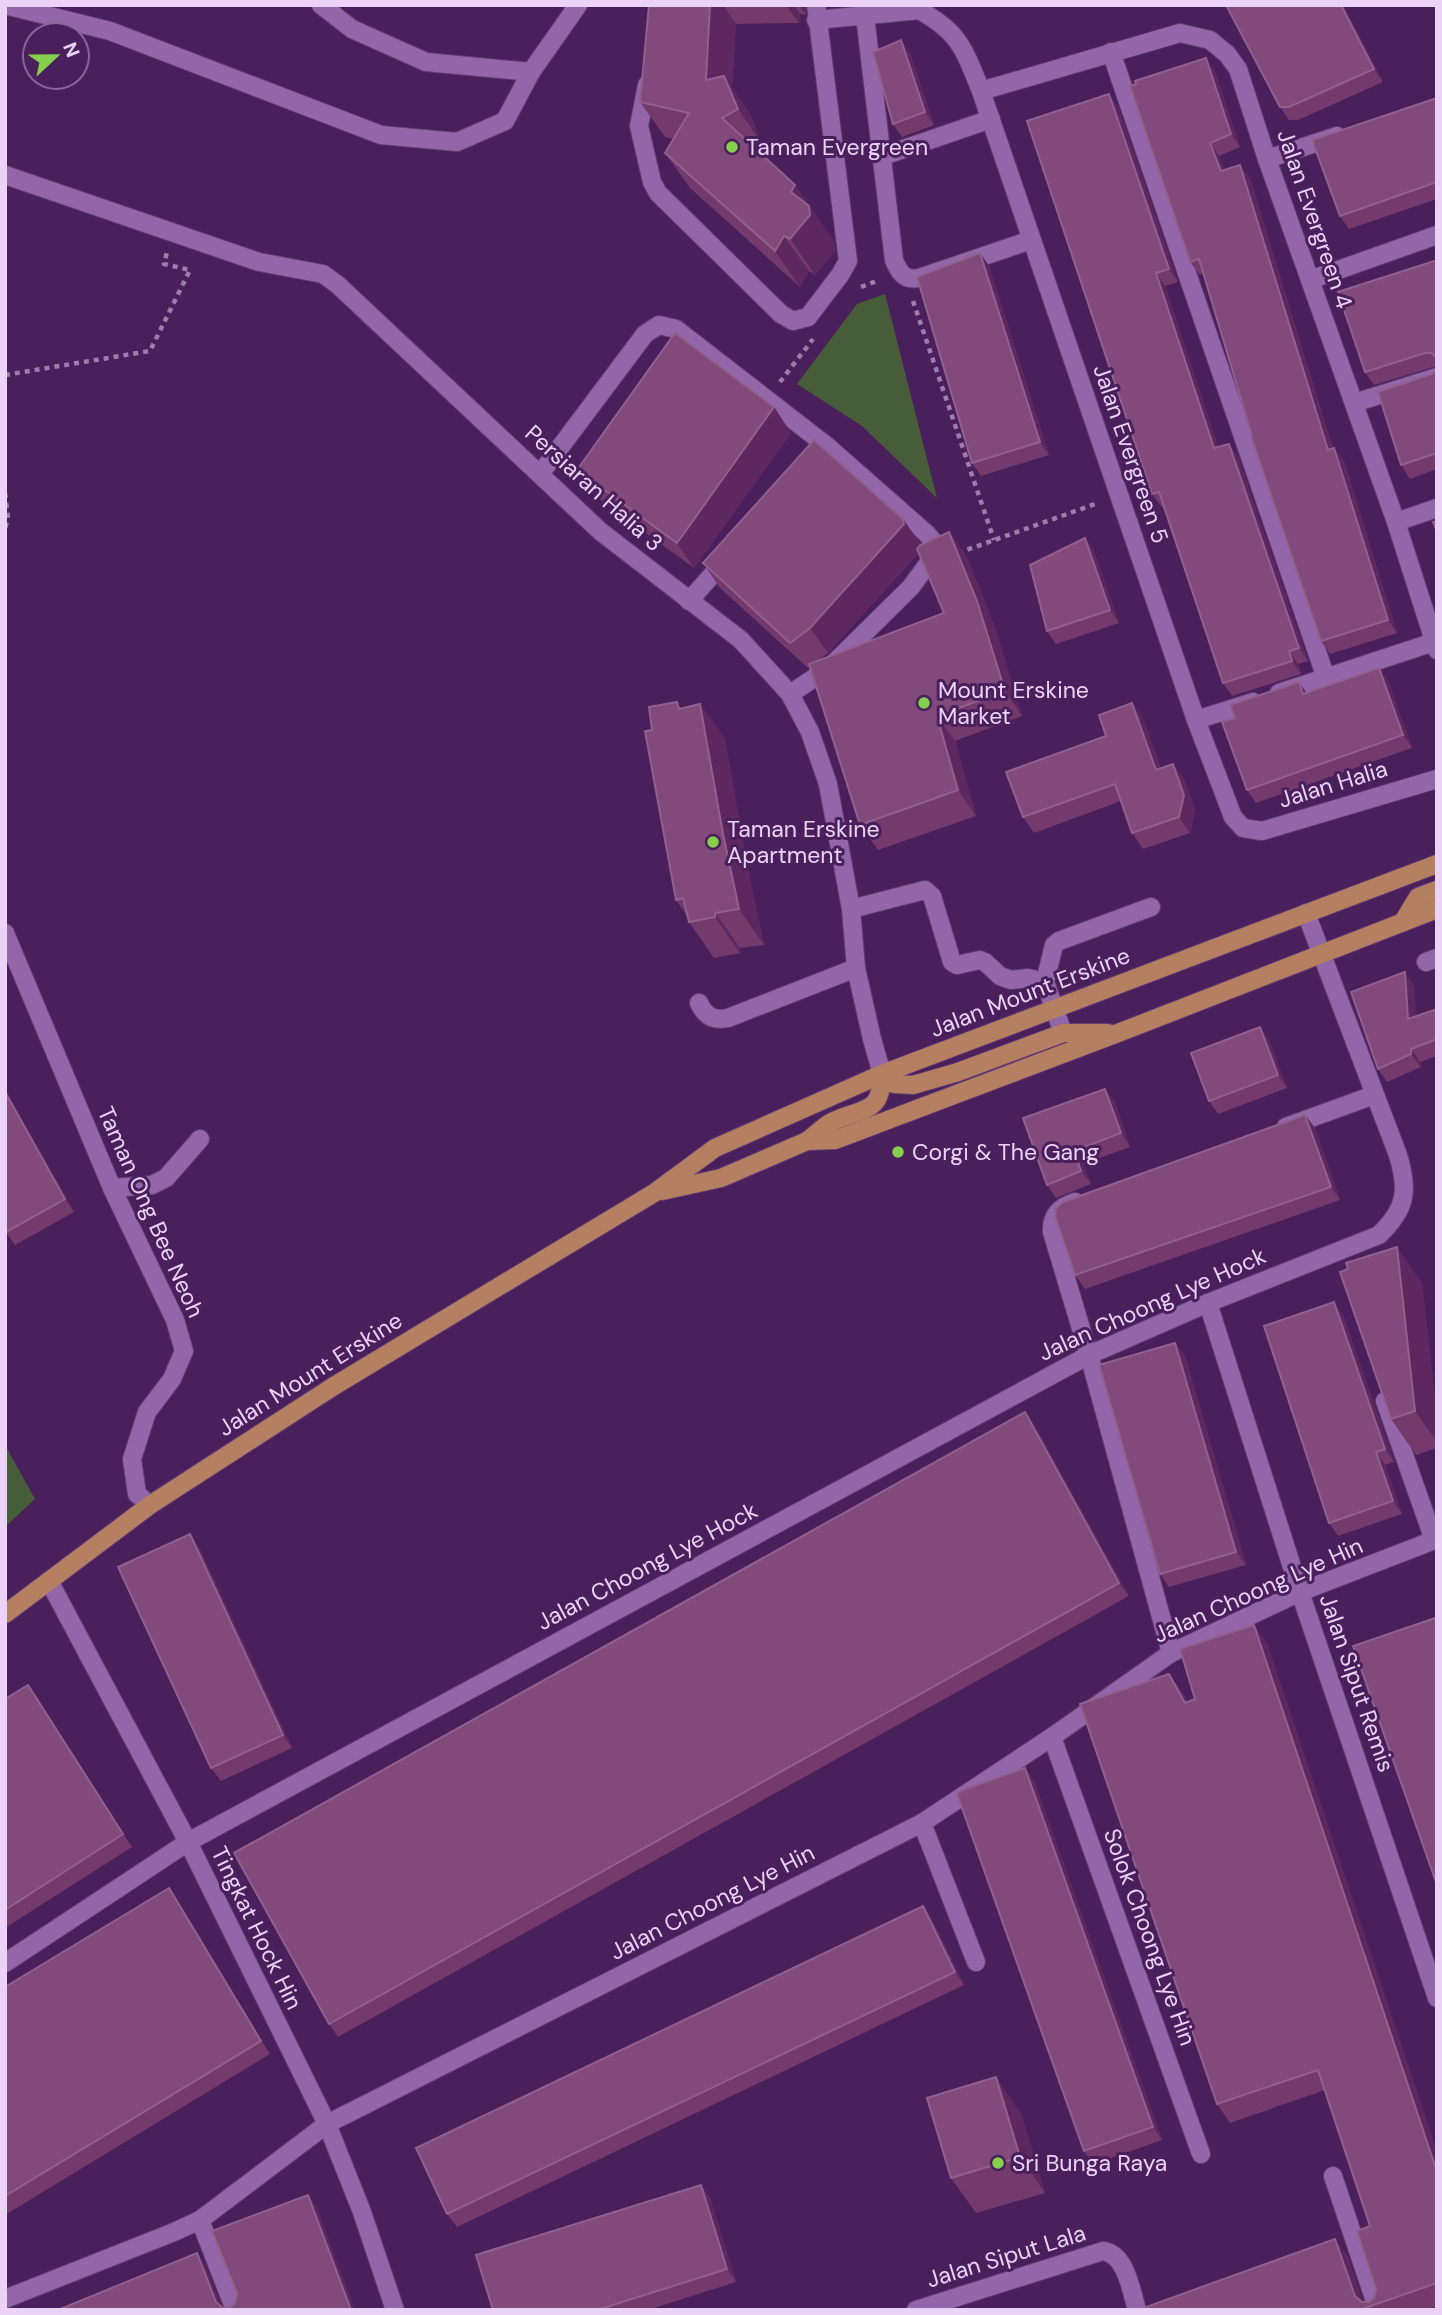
<svg xmlns="http://www.w3.org/2000/svg" width="1442" height="2315" font-family="'DM Sans',sans-serif">
<style>
.green{fill:#475d39}
.lines{fill:none;stroke-linecap:round;stroke-linejoin:round}
.minor-casing{stroke:#643d73;stroke-width:20}
.major-casing{stroke:#643d73;stroke-width:20}
.path{stroke:#9e7dad;stroke-width:4.5;stroke-dasharray:5 5;stroke-linecap:butt}
.minor{stroke:#9266a8;stroke-width:18}
.major{stroke:#b57f62;stroke-width:18}
.wall{fill:#743a6c;fill-rule:evenodd}
.shaded-wall{fill:#5d285f}
.building{fill:#814a7a;stroke:#91608e;stroke-width:2}
.poi-dot{fill:#86cf4c;stroke:#491f5c;stroke-width:2.5}
.labels{text-anchor:middle;dominant-baseline:central;stroke-width:6;stroke-linejoin:round;paint-order:stroke}
.poi-label{font-size:23px;fill:#ebd3f7;stroke:#491f5c;text-anchor:start}
.street-label{font-size:23px;fill:#ebd3f7;stroke:#491f5c}
</style>
<rect width="100%" height="100%" fill="#491f5c"/>
<g class="green">
<path d="M 885,294 L 937,498 L 862,426 L 797,384 L 857,304 Z"/>
<path d="M 5,1445 L 35,1499 L 5,1527 Z"/>
</g>
<g class="lines">
<defs>
<g id="minor">
<path d="M 5,5 L 110,31 L 381,135 L 457,142 L 505,121 L 531,72 L 578,5"/>
<path d="M 321,5 L 352,29 L 426,62 L 531,72"/>
<path d="M 911,5 C 958,32 961,41 981,91 L 1196,720 L 1233,817 L 1243,828 L 1262,831 L 1437,779"/>
<path d="M 865,16 L 894,260 C 899,272 904,281 919,278 L 1031,240"/>
<path d="M 816,20 L 920,10"/>
<path d="M 1111,52 L 1326,678"/>
<path d="M 647,85 L 639,126 L 652,182 L 658,193 L 781,314 L 793,321 L 808,317 L 840,275 L 848,261 L 816,5"/>
<path d="M 981,91 L 1180,33 L 1210,40 L 1227,54 L 1238,69 L 1267,159 L 1396,522 L 1437,650"/>
<path d="M 883,156 L 991,119"/>
<path d="M 1267,159 L 1337,136"/>
<path d="M 5,175 L 259,262 L 323,274 L 338,285 L 600,531 L 741,640 L 790,694 L 810,732 L 828,784 L 851,909 L 856,968 L 872,1039 L 882,1074"/>
<path d="M 1310,280 L 1437,235"/>
<path d="M 1354,403 L 1437,377"/>
<path d="M 540,474 L 645,334 L 659,325 L 676,329 L 827,446 L 927,534 L 932,540 L 933,557 L 911,587 L 829,668 L 790,694"/>
<path d="M 1396,522 L 1437,508"/>
<path d="M 689,601 L 727,558"/>
<path d="M 1279,693 L 1437,641"/>
<path d="M 1196,720 L 1253,702"/>
<path d="M 851,909 L 925,890 L 932,896 L 952,962 L 957,965 L 980,960 L 985,962 L 1000,976 L 1011,980 L 1028,978 L 1045,982"/>
<path d="M 5,933 L 112,1188 L 175,1320 L 184,1351 L 172,1379 L 147,1412 L 132,1459 L 137,1494 L 150,1505"/>
<path d="M 1426,962 L 1437,958"/>
<path d="M 699,1003 C 705,1016 714,1021 728,1018 L 856,968"/>
<path d="M 1063,1033 L 1045,982 L 1054,945 L 1059,941 L 1151,907"/>
<path d="M 1286,1127 L 1374,1095"/>
<path d="M 112,1188 L 152,1185 L 166,1178 L 200,1139"/>
<path d="M 1075,1202 C 1059,1207 1051,1215 1052,1232 L 1089,1355 L 1171,1653"/>
<path d="M 1208,1303 L 1300,1592 L 1437,1998"/>
<path d="M 1385,1401 L 1434,1540"/>
<path d="M 49,1581 L 188,1842 L 327,2124 L 362,2212 L 395,2310"/>
<path d="M 1052,1737 L 1201,2154"/>
<path d="M 922,1823 L 976,1962"/>
<path d="M 5,1963 L 188,1842 L 1089,1355 L 1208,1303 L 1379,1235 C 1406,1209 1409,1191 1398,1155 L 1306,913"/>
<path d="M 1333,2176 L 1378,2310"/>
<path d="M 200,2220 L 235,2310"/>
<path d="M 5,2299 L 174,2232 L 200,2220 L 327,2124 L 922,1823 L 1052,1737 L 1171,1653 L 1300,1592 L 1437,1539"/>
<path d="M 916,2310 L 1103,2251 C 1126,2254 1131,2290 1137,2310"/>
</g>
<g id="major">
<path d="M 1403,922 L 1418,897 L 1437,890"/>
<path d="M 882,1074 L 894,1084 L 913,1085 L 958,1072 L 1063,1033 L 1108,1033"/>
<path d="M 807,1141 C 815,1135 822,1128 830,1123 C 859,1107 882,1117 882,1074"/>
<path d="M 662,1191 L 721,1178 L 807,1141 L 835,1140 L 1118,1033 L 1437,909"/>
<path d="M 5,1614 L 150,1505 L 334,1386 L 654,1193 L 715,1148 L 882,1074 L 1437,864"/>
</g>
</defs>
<use href="#minor" class="minor-casing"/>
<use href="#major" class="major-casing"/>
<g class="path">
<path d="M 861,287 L 879,280"/>
<path d="M 913,301 L 994,540"/>
<path d="M 5,375 L 150,351 L 190,270 L 164,264 L 167,252"/>
<path d="M 780,382 L 813,339"/>
<path d="M 5,493 L 8,518 L 5,529"/>
<path d="M 958,553 L 1098,503"/>
</g>
<use href="#minor" class="minor"/>
<use href="#major" class="major"/>
</g>
<g class="wall">
<path d="M 649,5 L 805,5 L 806,15 L 800,14 L 799,23 L 736,24 L 732,88 L 749,112 L 763,145 L 756,149 L 795,185 L 834,242 L 835,251 L 815,275 L 809,271 L 800,287 L 690,188 L 665,153 L 673,139 L 665,137 L 640,102 Z"/>
<path d="M 1343,5 L 1383,82 L 1298,120 L 1289,120 L 1280,107 Z"/>
<path d="M 910,53 L 934,125 L 902,137 L 893,124 Z"/>
<path d="M 1215,71 L 1240,147 L 1219,156 L 1224,170 L 1250,178 L 1333,449 L 1344,461 L 1397,633 L 1330,654 L 1321,641 L 1252,436 L 1203,273 L 1200,275 L 1190,262 Z"/>
<path d="M 1437,98 L 1437,199 L 1349,229 L 1340,216 Z"/>
<path d="M 1118,107 L 1178,282 L 1165,286 L 1218,447 L 1229,444 L 1238,457 L 1308,661 L 1298,664 L 1301,674 L 1232,696 L 1223,683 L 1164,506 L 1162,507 L 1152,494 Z"/>
<path d="M 980,253 L 989,266 L 1049,455 L 981,476 L 972,463 Z"/>
<path d="M 1437,260 L 1437,366 L 1374,385 L 1365,372 Z"/>
<path d="M 1437,369 L 1437,469 L 1410,479 L 1401,465 L 1432,374 Z"/>
<path d="M 774,407 L 791,433 L 694,568 L 595,496 L 577,470 Z"/>
<path d="M 949,532 L 967,557 L 995,627 L 1022,716 L 955,741 L 976,816 L 878,850 L 860,825 L 809,667 L 808,668 L 720,588 L 703,563 L 921,545 ZM 919,552 L 944,613 L 817,661 L 828,653 Z"/>
<path d="M 1085,538 L 1094,551 L 1119,623 L 1056,644 L 1047,631 Z"/>
<path d="M 1379,668 L 1388,681 L 1412,748 L 1256,803 L 1247,790 L 1307,693 Z"/>
<path d="M 700,704 L 725,739 L 748,870 L 764,945 L 740,948 L 740,953 L 714,958 L 689,922 L 688,917 L 676,900 L 652,730 L 682,708 Z"/>
<path d="M 1143,719 L 1161,768 L 1184,779 L 1195,810 L 1190,833 L 1143,849 L 1132,833 L 1121,801 L 1034,833 L 1023,817 L 1106,736 Z"/>
<path d="M 1414,985 L 1416,1016 L 1437,1009 L 1437,1056 L 1420,1062 L 1421,1067 L 1387,1082 L 1378,1069 Z"/>
<path d="M 1269,1040 L 1287,1088 L 1218,1114 L 1209,1101 Z"/>
<path d="M 5,1089 L 74,1212 L 15,1245 L 5,1231 Z"/>
<path d="M 1105,1089 L 1115,1102 L 1130,1147 L 1083,1164 L 1091,1184 L 1056,1198 L 1047,1185 Z"/>
<path d="M 1305,1115 L 1315,1128 L 1340,1200 L 1085,1289 L 1075,1275 Z"/>
<path d="M 1348,1269 L 1422,1283 L 1437,1417 L 1437,1448 L 1416,1455 L 1391,1419 Z"/>
<path d="M 1343,1315 L 1394,1462 L 1385,1465 L 1402,1514 L 1338,1536 L 1329,1523 Z"/>
<path d="M 1175,1343 L 1185,1356 L 1246,1565 L 1169,1587 L 1160,1574 Z"/>
<path d="M 1034,1425 L 1129,1596 L 338,2037 L 329,2024 Z"/>
<path d="M 199,1547 L 292,1748 L 221,1781 L 211,1768 Z"/>
<path d="M 1267,1643 L 1437,2152 L 1437,2306 L 1427,2310 L 1147,2310 L 1335,2239 L 1348,2257 L 1363,2302 L 1369,2302 L 1374,2298 L 1376,2289 L 1370,2226 L 1325,2090 L 1230,2123 L 1217,2104 L 1182,1692 L 1188,1702 L 1195,1699 Z"/>
<path d="M 37,1698 L 132,1847 L 5,1928 L 5,1699 Z"/>
<path d="M 1025,1768 L 1034,1781 L 1162,2140 L 1094,2164 L 1084,2151 Z"/>
<path d="M 169,1888 L 178,1901 L 270,2054 L 5,2215 L 5,1987 Z"/>
<path d="M 932,1919 L 964,1985 L 457,2227 L 447,2214 Z"/>
<path d="M 1021,2113 L 1045,2193 L 976,2213 L 951,2178 Z"/>
<path d="M 701,2185 L 710,2198 L 736,2282 L 648,2310 L 493,2310 Z"/>
</g>
<g class="shaded-wall">
<path d="M 710,5 L 723,5 L 736,24 L 732,88 L 749,112 L 763,145 L 738,109 L 706,80 Z"/>
<path d="M 786,5 L 794,5 L 800,14 L 799,23 Z"/>
<path d="M 799,5 L 805,5 L 806,15 Z"/>
<path d="M 1341,5 L 1343,5 L 1383,82 L 1374,69 Z"/>
<path d="M 901,40 L 910,53 L 934,125 L 925,112 Z"/>
<path d="M 1206,58 L 1215,71 L 1240,147 L 1231,134 Z"/>
<path d="M 1109,94 L 1118,107 L 1178,282 L 1169,269 Z"/>
<path d="M 1210,143 L 1219,156 L 1230,184 L 1221,171 Z"/>
<path d="M 1240,165 L 1250,178 L 1337,463 L 1328,450 Z"/>
<path d="M 795,185 L 834,242 L 835,251 L 815,275 L 790,239 L 791,192 Z"/>
<path d="M 784,236 L 809,271 L 800,287 L 775,251 Z"/>
<path d="M 980,253 L 989,266 L 1049,455 L 1040,442 Z"/>
<path d="M 1156,273 L 1165,286 L 1223,461 L 1214,448 Z"/>
<path d="M 774,407 L 791,433 L 694,568 L 677,543 Z"/>
<path d="M 1229,444 L 1238,457 L 1308,661 L 1299,648 Z"/>
<path d="M 1334,448 L 1344,461 L 1397,633 L 1388,620 Z"/>
<path d="M 903,519 L 921,544 L 921,549 L 828,653 L 810,628 Z"/>
<path d="M 949,532 L 967,557 L 995,627 L 1022,716 L 1005,691 Z"/>
<path d="M 1085,538 L 1094,551 L 1119,623 L 1110,610 Z"/>
<path d="M 1289,651 L 1298,664 L 1301,674 L 1292,661 Z"/>
<path d="M 1379,668 L 1388,681 L 1412,748 L 1403,735 Z"/>
<path d="M 1299,682 L 1308,695 L 1303,694 Z"/>
<path d="M 1132,703 L 1143,719 L 1167,785 L 1156,770 Z"/>
<path d="M 700,704 L 725,739 L 748,870 L 764,945 L 739,909 L 723,834 Z"/>
<path d="M 937,716 L 955,741 L 976,816 L 958,790 Z"/>
<path d="M 1173,764 L 1184,779 L 1195,810 L 1190,833 L 1179,817 Z"/>
<path d="M 715,913 L 740,948 L 740,953 L 715,917 Z"/>
<path d="M 1405,972 L 1414,985 L 1418,1032 L 1408,1019 Z"/>
<path d="M 1260,1027 L 1269,1040 L 1287,1088 L 1278,1075 Z"/>
<path d="M 1411,1049 L 1420,1062 L 1421,1067 L 1411,1054 Z"/>
<path d="M 5,1089 L 74,1212 L 65,1199 L 5,1092 Z"/>
<path d="M 1105,1089 L 1115,1102 L 1130,1147 L 1121,1133 Z"/>
<path d="M 1305,1115 L 1315,1128 L 1340,1200 L 1331,1187 Z"/>
<path d="M 1074,1151 L 1083,1164 L 1091,1184 L 1081,1171 Z"/>
<path d="M 1397,1247 L 1422,1283 L 1437,1417 L 1437,1442 L 1415,1411 Z"/>
<path d="M 1334,1302 L 1343,1315 L 1394,1462 L 1385,1449 Z"/>
<path d="M 1175,1343 L 1185,1356 L 1246,1565 L 1236,1552 Z"/>
<path d="M 1025,1412 L 1034,1425 L 1129,1596 L 1119,1583 Z"/>
<path d="M 1376,1452 L 1385,1465 L 1402,1514 L 1393,1501 Z"/>
<path d="M 190,1534 L 199,1547 L 292,1748 L 283,1735 Z"/>
<path d="M 1254,1625 L 1267,1643 L 1437,2152 L 1437,2172 Z"/>
<path d="M 1169,1674 L 1182,1692 L 1198,1721 L 1185,1703 Z"/>
<path d="M 28,1685 L 37,1698 L 132,1847 L 123,1834 Z"/>
<path d="M 1025,1768 L 1034,1781 L 1162,2140 L 1153,2127 Z"/>
<path d="M 169,1888 L 178,1901 L 270,2054 L 261,2041 Z"/>
<path d="M 923,1906 L 932,1919 L 964,1985 L 955,1972 Z"/>
<path d="M 996,2077 L 1021,2113 L 1045,2193 L 1020,2157 Z"/>
<path d="M 701,2185 L 710,2198 L 736,2282 L 727,2269 Z"/>
<path d="M 308,2195 L 317,2208 L 355,2310 L 351,2310 Z"/>
<path d="M 1335,2239 L 1348,2257 L 1366,2310 L 1364,2310 L 1355,2296 Z"/>
<path d="M 197,2253 L 206,2266 L 223,2310 L 216,2302 Z"/>
</g>
<g class="building">
<path d="M 649,5 L 710,5 L 706,80 L 724,76 L 738,109 L 722,118 L 795,185 L 791,192 L 809,206 L 810,215 L 790,239 L 784,236 L 775,251 L 665,153 L 689,113 L 640,102 Z"/>
<path d="M 1226,5 L 1341,5 L 1374,69 L 1289,107 L 1280,107 Z"/>
<path d="M 901,40 L 925,112 L 893,124 L 873,52 Z"/>
<path d="M 1206,58 L 1231,134 L 1210,143 L 1221,171 L 1240,165 L 1328,450 L 1334,448 L 1388,620 L 1321,641 L 1251,437 L 1252,436 L 1199,259 L 1190,262 L 1130,86 L 1136,84 L 1135,81 Z"/>
<path d="M 1109,94 L 1169,269 L 1156,273 L 1214,448 L 1229,444 L 1299,648 L 1289,651 L 1292,661 L 1223,683 L 1159,492 L 1152,494 L 1027,121 Z"/>
<path d="M 1437,98 L 1437,182 L 1340,216 L 1312,140 Z"/>
<path d="M 980,253 L 1040,442 L 972,463 L 917,277 Z"/>
<path d="M 1437,260 L 1437,358 L 1431,353 L 1425,353 L 1365,372 L 1338,292 Z"/>
<path d="M 675,333 L 774,407 L 677,543 L 577,470 Z"/>
<path d="M 1437,369 L 1437,453 L 1401,465 L 1378,392 L 1432,374 Z"/>
<path d="M 814,440 L 903,519 L 904,524 L 810,628 L 790,643 L 703,563 Z"/>
<path d="M 1437,521 L 1437,532 L 1433,522 Z"/>
<path d="M 949,532 L 977,601 L 1005,691 L 937,716 L 958,790 L 860,825 L 809,664 L 944,613 L 917,549 L 920,545 Z"/>
<path d="M 1085,538 L 1110,610 L 1047,631 L 1030,565 Z"/>
<path d="M 1379,668 L 1403,735 L 1247,790 L 1222,722 L 1235,718 L 1230,705 L 1299,682 L 1303,694 Z"/>
<path d="M 677,702 L 679,709 L 700,704 L 723,834 L 739,909 L 715,913 L 715,917 L 689,922 L 683,898 L 676,900 L 645,731 L 652,730 L 649,707 Z"/>
<path d="M 1132,703 L 1156,770 L 1173,764 L 1184,795 L 1179,817 L 1132,833 L 1115,784 L 1023,817 L 1006,772 L 1106,736 L 1099,715 Z"/>
<path d="M 1405,972 L 1408,1019 L 1437,1009 L 1437,1039 L 1411,1049 L 1411,1054 L 1378,1069 L 1351,992 Z"/>
<path d="M 1260,1027 L 1278,1075 L 1209,1101 L 1191,1053 Z"/>
<path d="M 1105,1089 L 1121,1133 L 1074,1151 L 1081,1171 L 1047,1185 L 1023,1118 Z"/>
<path d="M 5,1092 L 65,1199 L 6,1232 L 5,1231 Z"/>
<path d="M 1305,1115 L 1331,1187 L 1075,1275 L 1055,1216 L 1056,1208 L 1063,1202 Z"/>
<path d="M 1397,1247 L 1415,1411 L 1391,1419 L 1340,1272 L 1348,1269 L 1346,1263 Z"/>
<path d="M 1334,1302 L 1385,1449 L 1376,1452 L 1393,1501 L 1329,1523 L 1264,1326 Z"/>
<path d="M 1175,1343 L 1236,1552 L 1160,1574 L 1099,1365 Z"/>
<path d="M 1025,1412 L 1119,1583 L 329,2024 L 234,1853 Z"/>
<path d="M 190,1534 L 283,1735 L 211,1768 L 118,1567 Z"/>
<path d="M 1435,1618 L 1437,1625 L 1437,1885 L 1353,1646 Z"/>
<path d="M 1254,1625 L 1437,2172 L 1437,2283 L 1365,2308 L 1365,2310 L 1147,2310 L 1146,2307 L 1335,2239 L 1355,2296 L 1362,2302 L 1369,2302 L 1374,2298 L 1376,2289 L 1357,2231 L 1370,2226 L 1318,2070 L 1217,2104 L 1080,1704 L 1169,1674 L 1185,1703 L 1195,1699 L 1180,1649 Z"/>
<path d="M 28,1685 L 123,1834 L 5,1910 L 5,1699 Z"/>
<path d="M 1025,1768 L 1153,2127 L 1084,2151 L 957,1794 L 965,1789 Z"/>
<path d="M 169,1888 L 261,2041 L 5,2196 L 5,1987 Z"/>
<path d="M 923,1906 L 955,1972 L 447,2214 L 416,2148 Z"/>
<path d="M 996,2077 L 1020,2157 L 951,2178 L 927,2098 Z"/>
<path d="M 701,2185 L 727,2269 L 597,2310 L 493,2310 L 476,2255 Z"/>
<path d="M 308,2195 L 351,2310 L 58,2310 L 197,2253 L 216,2302 L 223,2308 L 231,2307 L 235,2303 L 237,2293 L 212,2231 Z"/>
</g>
<g class="poi-dot">
<circle cx="732" cy="147" r="7"/>
<circle cx="924" cy="703" r="7"/>
<circle cx="713" cy="842" r="7"/>
<circle cx="898" cy="1152" r="7"/>
<circle cx="998" cy="2163" r="7"/>
</g>
<g class="labels">
<g class="poi-label">
<text x="746" y="147">Taman Evergreen</text>
<text x="938" y="690">Mount Erskine<tspan x="938" dy="26">Market</tspan></text>
<text x="727" y="829">Taman Erskine<tspan x="727" dy="26">Apartment</tspan></text>
<text x="912" y="1152">Corgi &amp; The Gang</text>
<text x="1012" y="2163">Sri Bunga Raya</text>
</g>
<g class="street-label">
<text transform="translate(1315 219) rotate(71)">Jalan Evergreen 4</text>
<text transform="translate(1131 454) rotate(71)">Jalan Evergreen 5</text>
<text transform="translate(594 488) rotate(42)">Persiaran Halia 3</text>
<text transform="translate(1333 784) rotate(-17)">Jalan Halia</text>
<text transform="translate(1030 992) rotate(-21)">Jalan Mount Erskine</text>
<text transform="translate(151 1212) rotate(66)">Taman Ong Bee Neoh</text>
<text transform="translate(1152 1304) rotate(-24)">Jalan Choong Lye Hock</text>
<text transform="translate(310 1374) rotate(-32)">Jalan Mount Erskine</text>
<text transform="translate(647 1566) rotate(-28)">Jalan Choong Lye Hock</text>
<text transform="translate(1258 1590) rotate(-24)">Jalan Choong Lye Hin</text>
<text transform="translate(1357 1683) rotate(71)">Jalan Siput Remis</text>
<text transform="translate(712 1902) rotate(-27)">Jalan Choong Lye Hin</text>
<text transform="translate(257 1928) rotate(64)">Tingkat Hock Hin</text>
<text transform="translate(1150 1937) rotate(70)">Solok Choong Lye Hin</text>
<text transform="translate(1006 2256) rotate(-17)">Jalan Siput Lala</text>
</g>
</g>
<rect width="1442" height="2315" fill="none" stroke="#ebd3f7" stroke-width="14"/>
<g transform="translate(56 56) rotate(68)"><circle r="33" fill="#491f5c" stroke="#8a679a" stroke-width="2"/>
<path d="M0-5L12 26L0 18L-12 26Z" fill="#86cf4c"/>
<text y="-10" font-size="19" font-weight="bold" text-anchor="middle" fill="#ebd3f7">N</text>
</g>
</svg>
